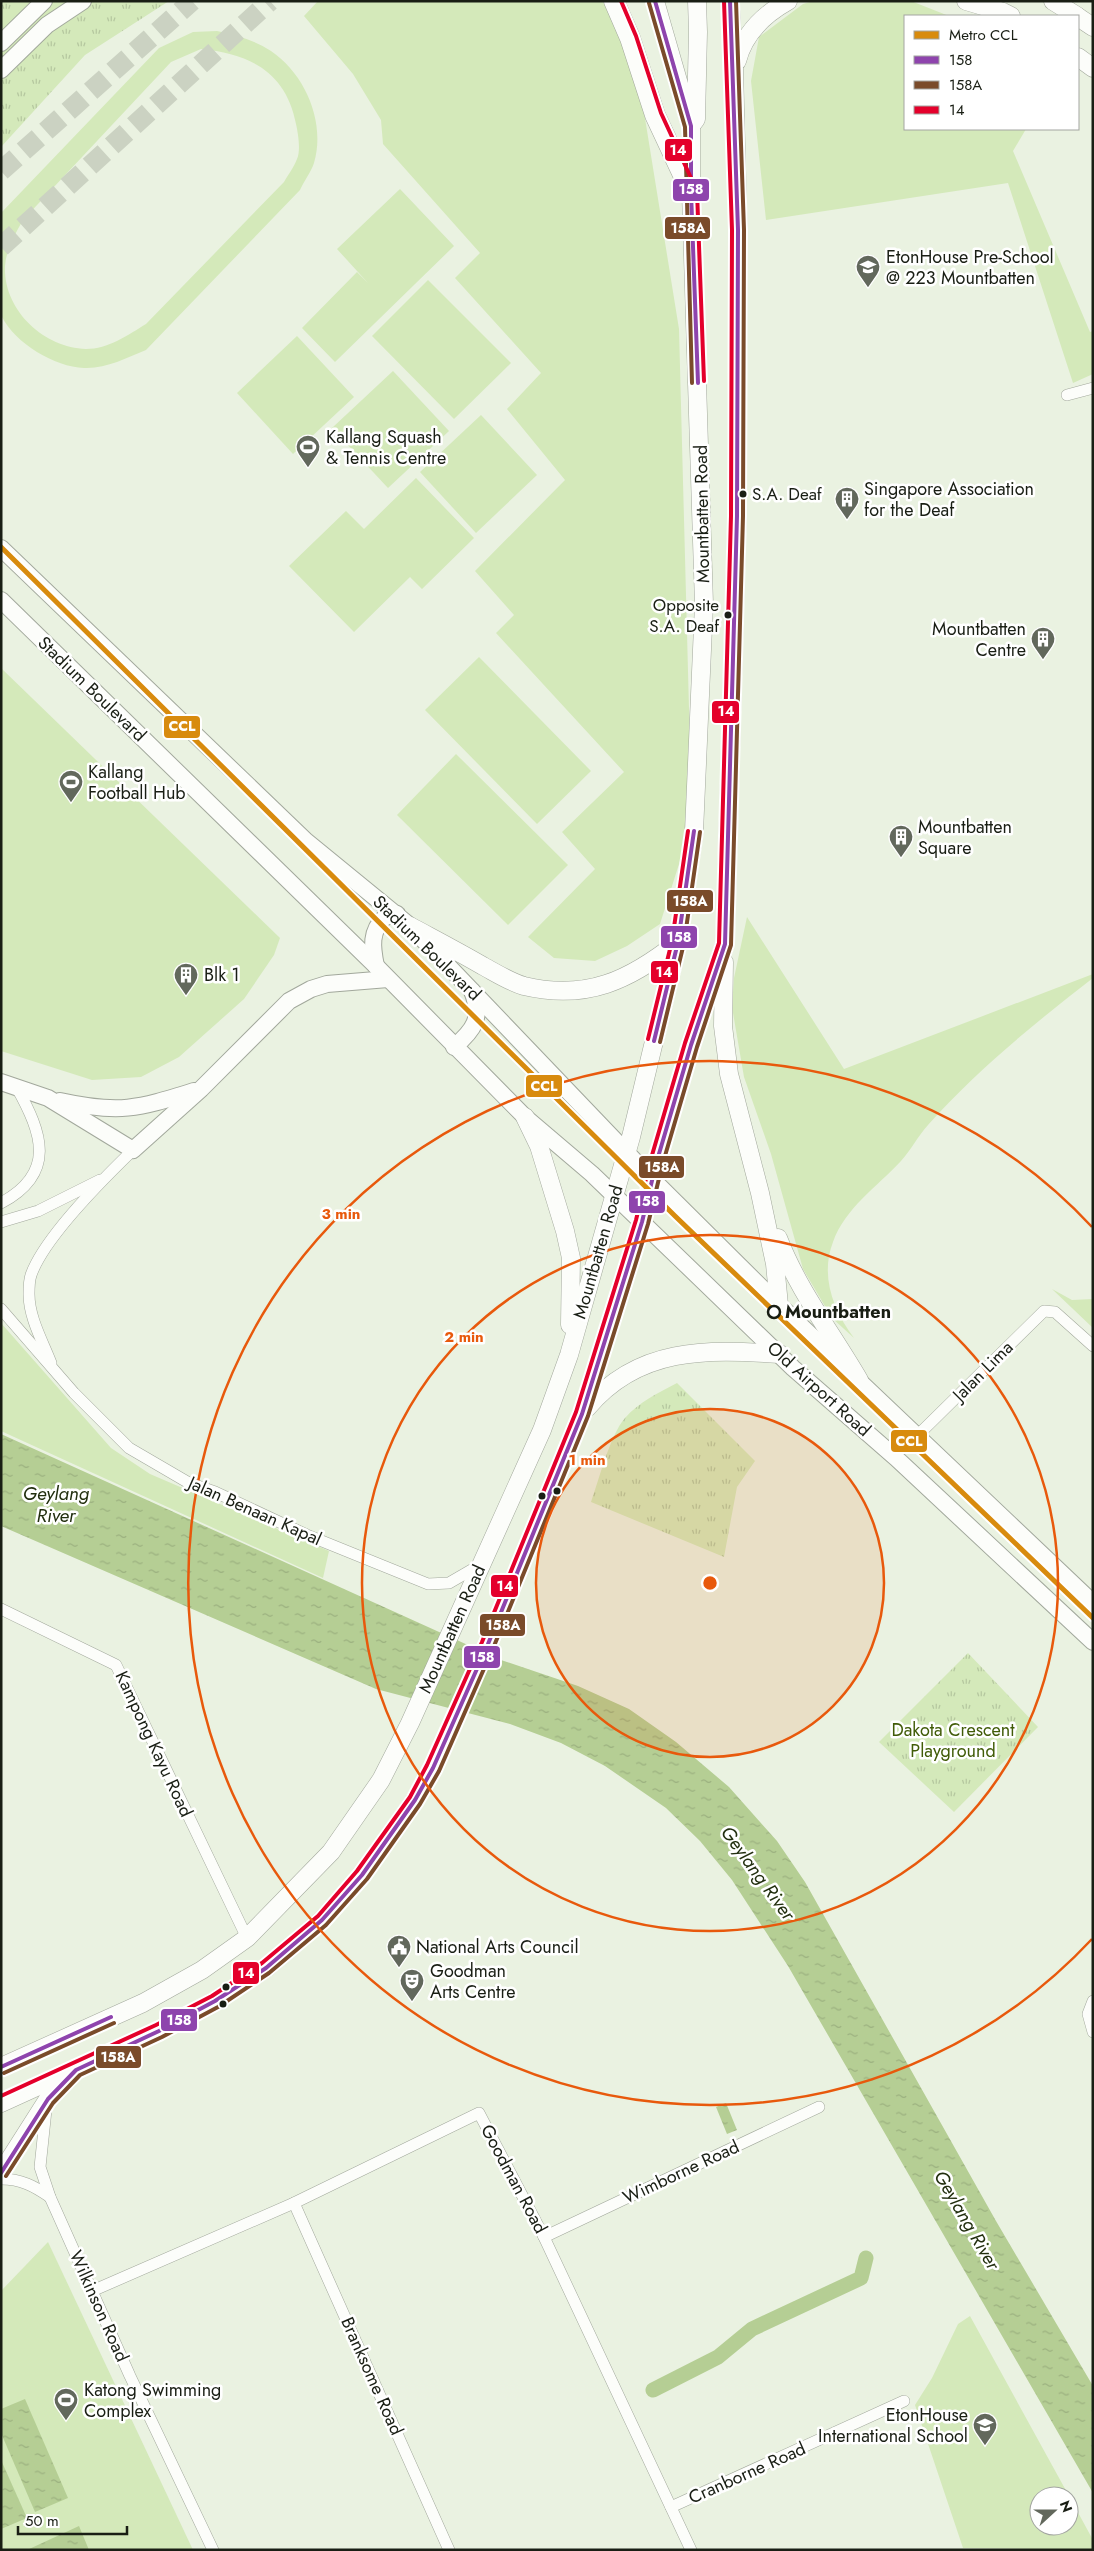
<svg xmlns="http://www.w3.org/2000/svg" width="1094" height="2551" font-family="Jost,sans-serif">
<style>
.grass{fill:#d4e9ba;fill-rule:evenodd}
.park{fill:url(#park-tufts)}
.water{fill:url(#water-ripples)}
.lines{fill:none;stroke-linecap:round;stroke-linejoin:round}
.canal{stroke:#b5ce94;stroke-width:15}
.highway-tunnel{stroke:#cbd2c2;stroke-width:20;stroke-dasharray:20 10;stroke-linecap:butt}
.street-casing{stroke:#a2a89c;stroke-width:12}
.secondary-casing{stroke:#a2a89c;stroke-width:18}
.primary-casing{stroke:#a2a89c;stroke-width:19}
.highway-casing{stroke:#a2a89c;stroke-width:21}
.street{stroke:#fcfdfa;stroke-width:11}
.secondary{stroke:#fcfdfa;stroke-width:16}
.primary{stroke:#fcfdfa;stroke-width:18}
.highway{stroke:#fcfdfa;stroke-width:20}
.bus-1-casing{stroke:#fff;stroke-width:8}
.bus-2-casing{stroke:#fff;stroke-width:8}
.bus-3-casing{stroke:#fff;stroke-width:8}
.bus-1{stroke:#8e44ad;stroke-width:4}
.bus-2{stroke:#7a4b2a;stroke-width:4}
.bus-3{stroke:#e4002b;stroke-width:4}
.metro-1-casing{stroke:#fff;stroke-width:9}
.metro-1{stroke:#d88b0e;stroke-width:5}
.ring{fill:none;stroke:#e8590c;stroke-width:2.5}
.bus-dot{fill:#191e14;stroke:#fff;stroke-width:2}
.stop-dot{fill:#fff;stroke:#191e14;stroke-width:2.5}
.labels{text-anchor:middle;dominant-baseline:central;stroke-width:5;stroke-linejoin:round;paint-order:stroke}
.bus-label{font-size:17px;fill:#191e14;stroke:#fff;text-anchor:start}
.poi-label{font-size:18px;fill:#191e14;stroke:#fff;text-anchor:start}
.street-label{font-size:18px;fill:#191e14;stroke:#fff}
.stop-label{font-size:18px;font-weight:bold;fill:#191e14;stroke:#fff;text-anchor:start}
.park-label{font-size:18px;fill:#415c08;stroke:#fff}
.water-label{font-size:19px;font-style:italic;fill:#222f0f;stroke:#fff}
.centre{fill:#e8590c;stroke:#fff;stroke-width:2.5}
.ring-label{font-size:15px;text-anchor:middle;font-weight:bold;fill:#e8590c;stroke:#fff;stroke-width:5;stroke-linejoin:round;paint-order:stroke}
.line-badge{stroke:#fff;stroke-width:2}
.badge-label{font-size:14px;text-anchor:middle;font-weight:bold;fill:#fff}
</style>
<defs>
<pattern id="park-tufts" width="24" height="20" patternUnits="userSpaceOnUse" patternTransform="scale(1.25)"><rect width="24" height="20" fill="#d4e9ba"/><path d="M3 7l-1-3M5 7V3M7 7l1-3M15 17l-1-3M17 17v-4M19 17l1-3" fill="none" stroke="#b5c79f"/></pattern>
<pattern id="water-ripples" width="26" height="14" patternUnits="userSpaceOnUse" patternTransform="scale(1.25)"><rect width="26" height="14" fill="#b5ce94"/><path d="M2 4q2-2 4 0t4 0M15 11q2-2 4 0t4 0" fill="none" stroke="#9bb07f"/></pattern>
</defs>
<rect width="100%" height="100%" fill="#eaf2e1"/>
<g class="grass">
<path d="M 318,1 L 602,1 L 628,39 L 644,112 L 679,329 L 692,823 L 660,924 L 627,946 L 595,961 L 554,958 L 528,937 L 595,869 L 562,832 L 624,772 L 496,633 L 514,615 L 475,571 L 565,480 L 507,409 L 541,373 L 455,278 L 480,253 L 383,144 L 381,120 L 353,74 L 304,16 Z"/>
<path d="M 813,1 L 911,1 L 949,16 L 905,16 L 905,129 L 1026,129 L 1013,151 L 1090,332 L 1093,331 L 1093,374 L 1073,383 L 1008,183 L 766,220 L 751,81 L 759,37 L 803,4 Z"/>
<path d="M 217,31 C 236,35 254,40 271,51 C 305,74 326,122 314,163 C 311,172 304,181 300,190 L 146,350 C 126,358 106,369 84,368 C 55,367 15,343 2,317 C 0,309 1,229 1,213 L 159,48 L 193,32 ZM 201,49 C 250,54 286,72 296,124 C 298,133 301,150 297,159 C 294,167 288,175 284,182 L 146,324 C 128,335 108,349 86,349 C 44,348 3,310 5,266 C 6,250 15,234 23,220 L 171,62 Z"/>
<path d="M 400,189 L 454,246 L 335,362 L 302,328 L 357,272 L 368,283 L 337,249 Z"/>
<path d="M 428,280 L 511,363 L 454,419 L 372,336 Z"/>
<path d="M 297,336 L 354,397 L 293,454 L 237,393 Z"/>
<path d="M 393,371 L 449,431 L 388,488 L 332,428 Z"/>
<path d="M 481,415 L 537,475 L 476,533 L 420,472 Z"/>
<path d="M 416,478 L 474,538 L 422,589 L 410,577 L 354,632 L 289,566 L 346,511 L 364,529 Z"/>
<path d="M 479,657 L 591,771 L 537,824 L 425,710 Z"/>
<path d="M 1,668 L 280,938 L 274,955 L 244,999 L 179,1057 L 141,1077 L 92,1080 L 1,1051 Z"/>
<path d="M 456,754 L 568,865 L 508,925 L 397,815 Z"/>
<path d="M 747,917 L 844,1069 L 1093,974 L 1093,978 C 1035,1023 977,1070 928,1125 C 918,1136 911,1150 901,1161 C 877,1187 845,1208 833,1242 C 820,1276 833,1310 854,1338 L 832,1318 L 803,1269 L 771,1154 L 744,1077 L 732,1007 L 734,978 Z"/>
<path d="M 1052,1289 L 1072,1300 L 1093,1299 L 1093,1328 Z"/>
<path d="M 1,1323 L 111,1448 L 150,1474 L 329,1551 L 323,1578 L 1,1431 Z"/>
<path d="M 48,2242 L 193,2550 L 1,2550 L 1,2291 Z"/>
<path d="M 970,2316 L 1069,2496 L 1039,2496 L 1039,2526 L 1069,2526 L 1069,2496 L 1093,2540 L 1093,2550 L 963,2548 L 915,2405 L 932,2378 L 958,2324 Z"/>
</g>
<g class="park">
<path d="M 1,1 L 169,1 L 85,55 L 1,147 Z"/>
<path d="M 677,1383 L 755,1461 L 737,1487 L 724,1557 L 591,1502 C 599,1480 610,1435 625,1418 C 639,1402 658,1393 677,1383 Z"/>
<path d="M 968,1653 L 1038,1727 L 954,1812 L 879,1742 Z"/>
</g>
<g class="water">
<path d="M 1,1434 L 501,1660 L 578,1686 L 629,1709 L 676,1742 L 729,1787 L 777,1841 L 805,1882 L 996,2221 L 1093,2386 L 1093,2493 L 788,1966 L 732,1880 L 700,1841 L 666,1808 L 605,1766 L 561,1743 L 510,1724 L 376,1689 L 1,1526 Z"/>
<path d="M 726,2103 L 737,2130 L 727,2134 L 716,2107 Z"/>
<path d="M 25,2399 L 68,2498 L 35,2512 L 1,2433 L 1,2409 Z"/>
<path d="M 1,2460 L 27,2518 L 1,2529 Z"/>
<path d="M 79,2526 L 89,2550 L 27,2550 Z"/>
</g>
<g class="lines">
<path class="canal" d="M 653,2390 L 718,2357 L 752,2329 L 861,2278 L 866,2258"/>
<g class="highway-tunnel">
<path d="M 1,171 L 192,1"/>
<path d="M 1,247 L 270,1"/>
</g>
<defs>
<g id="street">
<path d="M 1067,395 L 1093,388"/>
<path d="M 1,1203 C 57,1173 42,1133 17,1088"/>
<path d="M 1,1222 L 38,1211 L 100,1180"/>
<path d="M 1,1309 L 74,1393 L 129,1448 L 189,1483 L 215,1492 L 307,1535 L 428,1584 L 449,1583 L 480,1565"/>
<path d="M 51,1363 C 43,1342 29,1318 29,1294 C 29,1288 29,1281 31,1275 C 44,1238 103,1179 133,1150"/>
<path d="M 918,1435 L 1044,1311 L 1055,1312 L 1093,1346"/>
<path d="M 1,1609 L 116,1665 L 247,1938"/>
<path d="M 1093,2001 L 1088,2014 L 1093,2032"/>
<path d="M 46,2110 L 40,2167 L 50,2197 L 130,2376 L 213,2550"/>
<path d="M 1,2179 C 21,2179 34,2186 50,2197"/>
<path d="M 294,2203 L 449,2550"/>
<path d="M 544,2237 L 819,2107"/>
<path d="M 92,2291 L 294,2203 L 479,2113 L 544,2237 L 691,2550"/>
<path d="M 671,2507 L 904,2401"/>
</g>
<g id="secondary">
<path d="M 1,43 L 44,1"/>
<path d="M 1,70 L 47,25 L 83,1"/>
<path d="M 1,548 L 306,841 L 410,926 L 652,1179 L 779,1305 L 1093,1603"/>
<path d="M 1,600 L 376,966 L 525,1117 L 592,1174 L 793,1368 L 896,1458 L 1093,1642"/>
<path d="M 376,966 C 372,947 370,931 385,917 L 397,914"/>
<path d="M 454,1047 C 474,1030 483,1018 472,991"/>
<path d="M 1,1082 L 48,1098 L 133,1150 L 201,1089 L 289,1001 L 311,989 L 327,984 L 388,979"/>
<path d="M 60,1101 C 119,1114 137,1109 194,1091"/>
</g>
<g id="primary">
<path d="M 966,1 L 1003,12 L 1011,16"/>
<path d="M 1053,1 L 1077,16"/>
<path d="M 1078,17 L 1093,27"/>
<path d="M 1078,57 L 1093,68"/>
<path d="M 737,61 C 744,33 763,15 788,1"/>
<path d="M 693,123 L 696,119 L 698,32 L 697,1"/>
<path d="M 410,926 C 434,939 459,952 483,966 C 496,973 510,982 524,986 C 587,1001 630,980 678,942"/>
<path d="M 724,962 L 723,1026 L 729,1074 L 760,1193 L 775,1264 L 779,1305"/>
<path d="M 525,1117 L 539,1146 L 565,1231 L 571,1258 L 570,1325"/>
<path d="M 778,1238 C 798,1290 831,1332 859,1380"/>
<path d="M 587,1408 C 638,1347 706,1349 780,1354"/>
<path d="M 1,2067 L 143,2003 L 202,1970 L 247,1938 L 331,1852 L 381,1780 L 410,1723 L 542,1430 L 569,1355 L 631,1137 L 678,942 L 694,832 L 704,604 L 691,192 L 691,126 L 655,1"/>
<path d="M 1,2103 L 159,2031 L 215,2001 L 266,1968 L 322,1920 L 362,1875 L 415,1800 L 433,1768 L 488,1644 L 582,1414 L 642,1222 L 656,1164 L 691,1045 L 725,944 L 737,516 L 738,230 L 734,69 L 730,1"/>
<path d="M 1,2173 L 48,2099 L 69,2078"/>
</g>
<path id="highway" d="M 614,1 L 630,38 L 655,115 L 691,192"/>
</defs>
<use href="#street" class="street-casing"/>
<use href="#secondary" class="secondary-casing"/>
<use href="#primary" class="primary-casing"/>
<use href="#highway" class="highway-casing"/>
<use href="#street" class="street"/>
<use href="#secondary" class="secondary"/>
<use href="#primary" class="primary"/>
<use href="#highway" class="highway"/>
<defs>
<g id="bus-1">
<path d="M 655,1 L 691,126 L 691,192 L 698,383"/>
<path d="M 654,1041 L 678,942 L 694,831"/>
<path d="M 1,2067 L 111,2017"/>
<path d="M 1,2173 L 48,2099 L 76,2070 L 159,2031 L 215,2001 L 266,1968 L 322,1920 L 362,1875 L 415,1800 L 433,1768 L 488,1644 L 582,1414 L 642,1222 L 656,1164 L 691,1045 L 725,944 L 737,516 L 738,230 L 730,1"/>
</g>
<g id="bus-2">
<path d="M 649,3 L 685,127 L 692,383"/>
<path d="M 660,1042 L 684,943 L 700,832"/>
<path d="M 4,2073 L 114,2023"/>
<path d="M 6,2176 L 53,2103 L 80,2075 L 162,2037 L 218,2007 L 269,1973 L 326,1925 L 367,1879 L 420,1804 L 439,1771 L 494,1646 L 588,1416 L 648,1224 L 662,1166 L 697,1047 L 731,945 L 743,516 L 744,230 L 736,1"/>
</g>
<g id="bus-3">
<path d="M 621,1 L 636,36 L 661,113 L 697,191 L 704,381"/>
<path d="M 648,1039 L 672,941 L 688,831"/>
<path d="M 1,2096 L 156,2025 L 212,1996 L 262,1963 L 318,1916 L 357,1871 L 410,1797 L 427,1765 L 482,1642 L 576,1412 L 636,1220 L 650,1162 L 685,1043 L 719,943 L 731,516 L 732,230 L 724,1"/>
</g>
</defs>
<use href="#bus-1" class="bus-1-casing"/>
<use href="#bus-2" class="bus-2-casing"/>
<use href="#bus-3" class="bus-3-casing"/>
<use href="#bus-1" class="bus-1"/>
<use href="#bus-2" class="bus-2"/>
<use href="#bus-3" class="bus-3"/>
<defs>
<path id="metro-1" d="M 1,547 L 675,1216 L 1093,1618"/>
</defs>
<use href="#metro-1" class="metro-1-casing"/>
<use href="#metro-1" class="metro-1"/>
</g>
<circle cx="710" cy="1583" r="174" fill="#e8590c" fill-opacity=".12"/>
<g class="ring">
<circle cx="710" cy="1583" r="174"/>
<circle cx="710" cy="1583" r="348"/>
<path d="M1092 1939A522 522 0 1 1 1092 1227"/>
</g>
<defs>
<symbol id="school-pin" viewBox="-11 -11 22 30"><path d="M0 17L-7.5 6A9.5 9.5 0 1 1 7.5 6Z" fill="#62685c" stroke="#fff"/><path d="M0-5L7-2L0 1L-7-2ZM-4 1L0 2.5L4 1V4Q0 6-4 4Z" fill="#fff"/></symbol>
<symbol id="stadium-pin" viewBox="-11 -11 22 30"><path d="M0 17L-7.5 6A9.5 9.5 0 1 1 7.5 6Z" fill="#62685c" stroke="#fff"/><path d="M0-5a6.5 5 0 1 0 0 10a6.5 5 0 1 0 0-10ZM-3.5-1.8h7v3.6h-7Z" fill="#fff"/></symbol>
<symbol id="building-pin" viewBox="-11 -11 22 30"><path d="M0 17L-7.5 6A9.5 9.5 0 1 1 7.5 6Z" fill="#62685c" stroke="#fff"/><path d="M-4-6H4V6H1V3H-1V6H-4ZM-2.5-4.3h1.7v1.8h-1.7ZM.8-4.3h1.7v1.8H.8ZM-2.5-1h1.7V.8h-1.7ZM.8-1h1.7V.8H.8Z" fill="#fff"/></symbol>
<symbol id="civic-pin" viewBox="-11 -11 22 30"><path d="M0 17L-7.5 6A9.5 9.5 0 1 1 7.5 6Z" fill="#62685c" stroke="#fff"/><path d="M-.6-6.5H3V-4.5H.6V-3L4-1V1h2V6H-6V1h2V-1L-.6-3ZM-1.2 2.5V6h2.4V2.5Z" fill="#fff"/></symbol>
<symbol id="theatre-pin" viewBox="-11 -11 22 30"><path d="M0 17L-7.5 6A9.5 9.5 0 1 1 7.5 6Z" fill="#62685c" stroke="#fff"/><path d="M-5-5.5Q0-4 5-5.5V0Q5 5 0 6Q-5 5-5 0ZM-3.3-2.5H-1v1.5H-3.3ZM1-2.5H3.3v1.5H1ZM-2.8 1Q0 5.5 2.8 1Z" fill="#fff"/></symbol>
</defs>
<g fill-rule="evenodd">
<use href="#school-pin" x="854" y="253" width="28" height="38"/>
<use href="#stadium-pin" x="294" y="433" width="28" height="38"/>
<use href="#building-pin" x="833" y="485" width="28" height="38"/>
<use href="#building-pin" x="1029" y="625" width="28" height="38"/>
<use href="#stadium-pin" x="57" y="768" width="28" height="38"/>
<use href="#building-pin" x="887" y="823" width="28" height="38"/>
<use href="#building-pin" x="172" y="961" width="28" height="38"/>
<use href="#civic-pin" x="385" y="1933" width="28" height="38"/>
<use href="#theatre-pin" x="398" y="1967" width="28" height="38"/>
<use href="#stadium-pin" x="52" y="2386" width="28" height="38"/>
<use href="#school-pin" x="971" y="2411" width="28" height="38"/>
</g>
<g class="bus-dot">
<circle cx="743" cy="494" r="4.5"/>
<circle cx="728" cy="615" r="4.5"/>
<circle cx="557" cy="1491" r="4.5"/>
<circle cx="542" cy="1496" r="4.5"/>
<circle cx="226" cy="1987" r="4.5"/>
<circle cx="223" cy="2004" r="4.5"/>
</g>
<circle class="stop-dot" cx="774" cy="1312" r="6"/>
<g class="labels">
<g class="bus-label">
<text x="752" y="494">S.A. Deaf</text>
<text x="719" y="605" text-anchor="end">Opposite<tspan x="719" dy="21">S.A. Deaf</tspan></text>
</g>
<g class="poi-label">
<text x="886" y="257">EtonHouse Pre-School<tspan x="886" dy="21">@ 223 Mountbatten</tspan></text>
<text x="326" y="437">Kallang Squash<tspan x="326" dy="21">&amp; Tennis Centre</tspan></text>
<text x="864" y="489">Singapore Association<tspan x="864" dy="21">for the Deaf</tspan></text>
<text x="1026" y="629" text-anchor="end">Mountbatten<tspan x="1026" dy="21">Centre</tspan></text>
<text x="88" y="772">Kallang<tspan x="88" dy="21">Football Hub</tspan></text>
<text x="918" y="827">Mountbatten<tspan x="918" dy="21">Square</tspan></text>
<text x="204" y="975">Blk 1</text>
<text x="416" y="1947">National Arts Council</text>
<text x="430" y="1971">Goodman<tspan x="430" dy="21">Arts Centre</tspan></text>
<text x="84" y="2390">Katong Swimming<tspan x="84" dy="21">Complex</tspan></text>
<text x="968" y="2415" text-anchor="end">EtonHouse<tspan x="968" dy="21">International School</tspan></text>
</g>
<g class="street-label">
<text transform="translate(702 514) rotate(-91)">Mountbatten Road</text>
<text transform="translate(92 689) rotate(44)">Stadium Boulevard</text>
<text transform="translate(427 948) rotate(44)">Stadium Boulevard</text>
<text transform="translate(598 1252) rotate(-74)">Mountbatten Road</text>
<text transform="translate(983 1371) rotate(-45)">Jalan Lima</text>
<text transform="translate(819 1389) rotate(42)">Old Airport Road</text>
<text transform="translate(255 1511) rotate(24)">Jalan Benaan Kapal</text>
<text transform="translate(452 1629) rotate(-66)">Mountbatten Road</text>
<text transform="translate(154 1744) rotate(65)">Kampong Kayu Road</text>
<text transform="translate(681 2172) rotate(-25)">Wimborne Road</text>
<text transform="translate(514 2179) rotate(62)">Goodman Road</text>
<text transform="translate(99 2306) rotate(66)">Wilkinson Road</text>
<text transform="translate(372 2376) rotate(66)">Branksome Road</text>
<text transform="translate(747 2473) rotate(-24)">Cranborne Road</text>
</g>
<g class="stop-label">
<text x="785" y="1312">Mountbatten</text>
</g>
<g class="park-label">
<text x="953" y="1730">Dakota Crescent<tspan x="953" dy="21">Playground</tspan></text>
</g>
<g class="water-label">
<text x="56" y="1493">Geylang<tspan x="56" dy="22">River</tspan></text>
<text transform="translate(758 1873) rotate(54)">Geylang River</text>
<text transform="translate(967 2220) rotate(60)">Geylang River</text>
</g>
</g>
<circle cx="710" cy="1583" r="8" class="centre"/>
<g class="ring-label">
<text x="341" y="1219">3 min</text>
<text x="464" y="1342">2 min</text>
<text x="587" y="1465">1 min</text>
</g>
<g class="line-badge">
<rect x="664" y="138" width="29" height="24" rx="5" fill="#e4002b"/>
<rect x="672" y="178" width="38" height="24" rx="5" fill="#8e44ad"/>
<rect x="664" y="216" width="47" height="24" rx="5" fill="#7a4b2a"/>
<rect x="711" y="700" width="29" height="24" rx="5" fill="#e4002b"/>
<rect x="163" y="715" width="38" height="24" rx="5" fill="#d88b0e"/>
<rect x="666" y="889" width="48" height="24" rx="5" fill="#7a4b2a"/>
<rect x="660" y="925" width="38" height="24" rx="5" fill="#8e44ad"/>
<rect x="650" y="960" width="29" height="24" rx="5" fill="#e4002b"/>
<rect x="525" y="1074" width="38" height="24" rx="5" fill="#d88b0e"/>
<rect x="638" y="1155" width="47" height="24" rx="5" fill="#7a4b2a"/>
<rect x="628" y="1190" width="38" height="24" rx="5" fill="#8e44ad"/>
<rect x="890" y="1429" width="38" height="24" rx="5" fill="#d88b0e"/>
<rect x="490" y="1574" width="29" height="24" rx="5" fill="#e4002b"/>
<rect x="479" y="1613" width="47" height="24" rx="5" fill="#7a4b2a"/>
<rect x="463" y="1645" width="38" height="24" rx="5" fill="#8e44ad"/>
<rect x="232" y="1961" width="28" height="24" rx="5" fill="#e4002b"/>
<rect x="160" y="2008" width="38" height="24" rx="5" fill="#8e44ad"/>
<rect x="95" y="2045" width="47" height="24" rx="5" fill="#7a4b2a"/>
</g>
<g class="badge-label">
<text x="678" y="155">14</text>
<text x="691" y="194">158</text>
<text x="688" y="233">158A</text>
<text x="726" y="716">14</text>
<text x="182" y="731">CCL</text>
<text x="690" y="906">158A</text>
<text x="679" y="942">158</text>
<text x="664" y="977">14</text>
<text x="544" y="1091">CCL</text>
<text x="662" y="1172">158A</text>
<text x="647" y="1206">158</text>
<text x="909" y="1446">CCL</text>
<text x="505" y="1591">14</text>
<text x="503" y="1630">158A</text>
<text x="482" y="1662">158</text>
<text x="246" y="1978">14</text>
<text x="179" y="2025">158</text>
<text x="118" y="2062">158A</text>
</g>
<rect width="1094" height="2551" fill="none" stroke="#191e14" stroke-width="5"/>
<rect x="904" y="15" width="175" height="115" fill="#ffffff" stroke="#a3a5a1"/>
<rect x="914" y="31" width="25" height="8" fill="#d88b0e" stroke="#a3a5a1"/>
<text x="949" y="40" font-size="15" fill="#191e14">Metro CCL</text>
<rect x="914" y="56" width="25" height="8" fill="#8e44ad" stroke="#a3a5a1"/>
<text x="949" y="65" font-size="15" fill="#191e14">158</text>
<rect x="914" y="81" width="25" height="8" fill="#7a4b2a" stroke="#a3a5a1"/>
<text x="949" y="90" font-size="15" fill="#191e14">158A</text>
<rect x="914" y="106" width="25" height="8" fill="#e4002b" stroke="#a3a5a1"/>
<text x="949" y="115" font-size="15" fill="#191e14">14</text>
<g transform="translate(1054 2511) rotate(69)"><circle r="24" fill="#ffffff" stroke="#a3a5a1"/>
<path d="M0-4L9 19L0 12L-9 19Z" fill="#62685c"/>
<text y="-8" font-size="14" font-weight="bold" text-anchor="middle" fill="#191e14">N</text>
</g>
<path d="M18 2526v8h109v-8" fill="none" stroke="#191e14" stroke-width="2.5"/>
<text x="25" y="2526" font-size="15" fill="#191e14" stroke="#ffffff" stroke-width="4" paint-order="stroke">50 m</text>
</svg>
